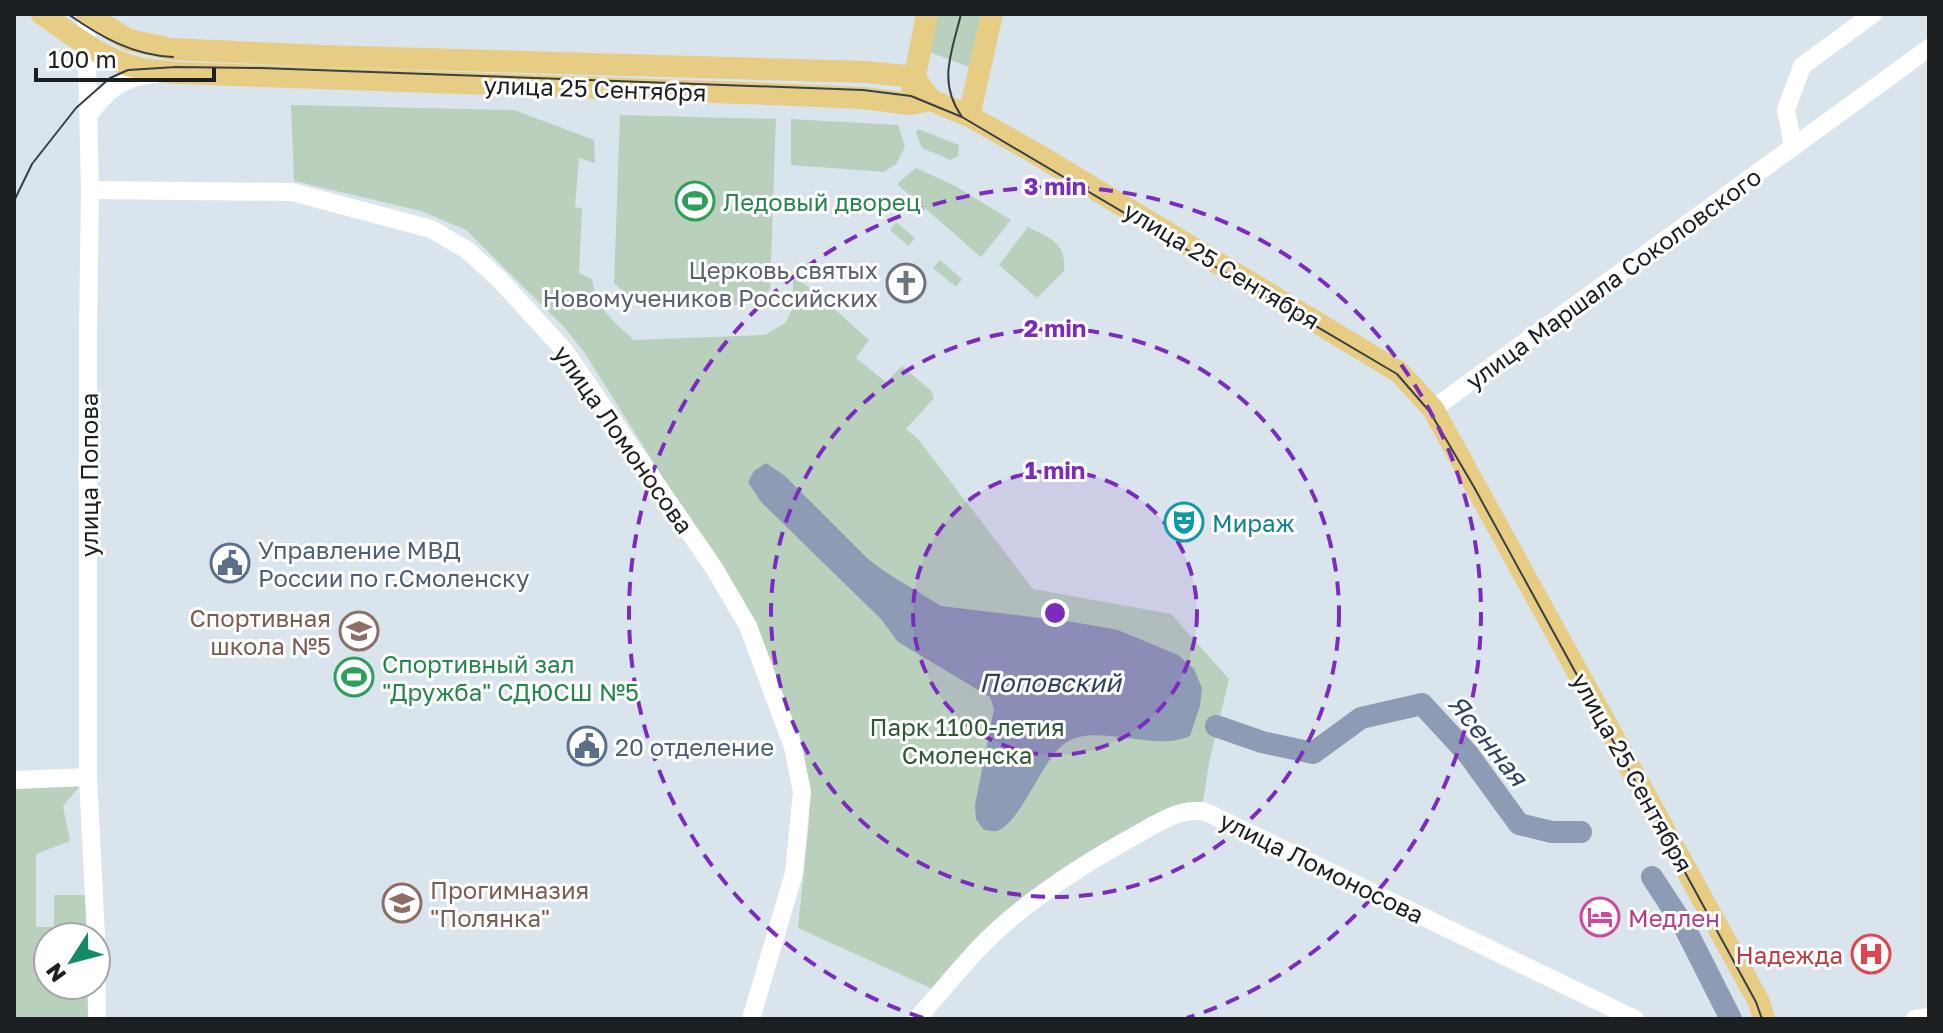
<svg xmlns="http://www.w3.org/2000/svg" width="1943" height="1033" font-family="'Golos Text',sans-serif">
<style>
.green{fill:#b9d1bc}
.water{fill:#8e9bb5}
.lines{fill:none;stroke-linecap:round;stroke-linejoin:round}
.river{stroke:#8e9bb5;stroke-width:22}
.minor{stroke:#fff;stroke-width:18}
.major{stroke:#e7cd84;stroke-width:22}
.tram{stroke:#3a3f43;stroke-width:2}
.ring{fill:none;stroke:#7b2cbf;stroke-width:4;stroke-dasharray:14 10}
.labels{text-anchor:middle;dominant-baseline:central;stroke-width:6;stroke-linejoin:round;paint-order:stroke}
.street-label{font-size:24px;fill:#1b1f22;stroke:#fff}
.leisure-label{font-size:24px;fill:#27864d;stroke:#fff;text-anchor:start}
.worship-label{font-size:24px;fill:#5b616d;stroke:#fff;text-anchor:end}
.culture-label{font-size:24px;fill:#0d838f;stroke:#fff;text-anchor:start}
.service-label{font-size:24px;fill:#4e5e75;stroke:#fff;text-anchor:start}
.education-label{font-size:24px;fill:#785e54;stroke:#fff;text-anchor:end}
.park-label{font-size:24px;fill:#2e5737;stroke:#fff}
.hotel-label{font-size:24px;fill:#b23c85;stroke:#fff;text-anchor:start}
.health-label{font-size:24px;fill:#be3a42;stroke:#fff;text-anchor:end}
.water-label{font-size:26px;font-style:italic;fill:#2f4168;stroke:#fff}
.centre{fill:#7b2cbf;stroke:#fff;stroke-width:4}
.ring-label{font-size:24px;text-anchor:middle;font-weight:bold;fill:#7b2cbf;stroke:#fff;stroke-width:6;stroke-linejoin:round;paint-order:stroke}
</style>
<rect width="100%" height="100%" fill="#d9e4ec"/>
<g class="green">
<path d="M 936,14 L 982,14 L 969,67 L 927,51 Z"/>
<path d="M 291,105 L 514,110 L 594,140 L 595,163 L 579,158 L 575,207 L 582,208 L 579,273 L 592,279 C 596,307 613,322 634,340 L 765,335 L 785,323 L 793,308 L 793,277 L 812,289 L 869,340 L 856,358 L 886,382 L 902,366 L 931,391 L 934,398 L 906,429 L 918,439 L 1033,589 L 1171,614 L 1229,679 L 1209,763 L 1203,801 L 1147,818 L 1085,860 L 935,990 L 798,928 L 809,821 L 800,735 L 753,627 L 718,565 L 584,352 L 564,327 L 466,230 L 421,211 L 294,181 Z"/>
<path d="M 620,115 L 776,119 L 770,290 C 761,296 753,302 742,304 C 721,309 656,304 635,298 C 626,295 621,289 614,283 Z"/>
<path d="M 791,119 L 898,125 L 905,147 L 896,164 L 884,172 L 791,165 Z"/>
<path d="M 918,129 L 959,145 L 958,156 L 951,160 L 922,148 L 916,133 Z"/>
<path d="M 916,168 L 955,186 L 1011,220 L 981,257 L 897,184 Z"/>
<path d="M 896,222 L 915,238 L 908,246 L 890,230 Z"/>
<path d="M 1028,227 C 1051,239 1066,242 1064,271 L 1037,298 L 999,265 Z"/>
<path d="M 940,260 L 962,279 L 956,287 L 933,268 Z"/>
<path d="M 87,778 L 63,806 L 70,841 L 36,854 L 36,927 L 54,927 L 54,895 L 92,895 L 94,937 L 48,937 L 48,985 L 95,985 L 95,1019 L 14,1019 L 14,780 Z"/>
</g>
<path class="water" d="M 766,463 L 785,476 L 868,559 L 887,573 L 941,606 L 1073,622 L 1118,630 L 1178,655 L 1194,669 L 1202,688 L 1200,706 L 1190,736 C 1154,753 1095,721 1064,744 C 1042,760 1020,824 997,831 C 993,832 988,830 984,830 L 976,819 L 975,805 L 994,709 L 990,697 L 898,642 L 880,618 L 761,502 L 748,482 L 754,471 Z"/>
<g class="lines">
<g class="river">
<path d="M 1216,726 L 1262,742 L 1313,753 L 1361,718 L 1422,704 L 1468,754 L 1519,824 L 1552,832 L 1581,832"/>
<path d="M 1652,877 L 1684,926 L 1731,1019"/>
</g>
<g class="minor">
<path d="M 86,14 L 90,190 L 88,332 L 88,777 L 96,937"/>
<path d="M 89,115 C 106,90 125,76 155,74"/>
<path d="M 1793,146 L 1786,110 L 1802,66 L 1873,14"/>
<path d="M 90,190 L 292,192 L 431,229 L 467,250 L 499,279 L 564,350 L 714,568 L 748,626 L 793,747 L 802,792 L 794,873 L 751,1019"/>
<path d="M 1433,409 L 1929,48"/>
<path d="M 14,780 L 88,777"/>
<path d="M 96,943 L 97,1019"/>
<path d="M 917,1019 C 937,996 957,972 978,949 C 1023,902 1081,865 1138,834 C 1160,822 1181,807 1206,812 L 1635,1019"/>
<path d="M 1915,1019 L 1929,1017"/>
</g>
<g class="major">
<path d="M 42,14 C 71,34 100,58 135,67 C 148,71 164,71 178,73 L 770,94 L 863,98 L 910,104 L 931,100 L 969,116 L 1030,150 L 1399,372 L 1433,409 L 1759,1002 L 1764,1019"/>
<path d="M 87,14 L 129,40 L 171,49 L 322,56 L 867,72 L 914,77 L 931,100"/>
<path d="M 912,91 L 927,14"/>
<path d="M 969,116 L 992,14"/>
</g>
<g class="tram">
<path d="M 68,14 C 101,37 132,55 173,57"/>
<path d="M 961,14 C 952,52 937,82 962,117"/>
<path d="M 14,201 L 32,164 L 76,108 L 110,78 L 128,70 L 176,67 L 261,68 L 863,90 L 911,96 L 962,117 L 1397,374 L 1430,412 L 1474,487 L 1756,1002 L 1762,1019"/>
</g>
</g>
<circle cx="1055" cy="613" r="142" fill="#7b2cbf" fill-opacity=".12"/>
<g class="ring">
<circle cx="1055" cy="613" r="142"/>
<circle cx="1055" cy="613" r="284"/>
<path d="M923 1018A426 426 0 1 1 1187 1018"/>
</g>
<defs>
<symbol id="stadium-ring" viewBox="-11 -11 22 22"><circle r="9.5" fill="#fff" stroke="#2e9e5b" stroke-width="1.5"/><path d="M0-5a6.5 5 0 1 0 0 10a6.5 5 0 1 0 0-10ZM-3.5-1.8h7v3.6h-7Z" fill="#2e9e5b"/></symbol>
<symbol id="church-ring" viewBox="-11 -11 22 22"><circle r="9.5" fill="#fff" stroke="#6b7280" stroke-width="1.5"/><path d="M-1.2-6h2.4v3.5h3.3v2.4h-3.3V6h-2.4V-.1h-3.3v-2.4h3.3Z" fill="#6b7280"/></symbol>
<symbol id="theatre-ring" viewBox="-11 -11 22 22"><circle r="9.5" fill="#fff" stroke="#0f9aa8" stroke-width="1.5"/><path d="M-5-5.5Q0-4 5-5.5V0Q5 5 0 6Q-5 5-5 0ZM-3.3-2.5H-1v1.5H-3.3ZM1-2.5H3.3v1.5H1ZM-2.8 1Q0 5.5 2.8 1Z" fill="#0f9aa8"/></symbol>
<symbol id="civic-ring" viewBox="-11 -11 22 22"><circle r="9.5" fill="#fff" stroke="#5c6f8a" stroke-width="1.5"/><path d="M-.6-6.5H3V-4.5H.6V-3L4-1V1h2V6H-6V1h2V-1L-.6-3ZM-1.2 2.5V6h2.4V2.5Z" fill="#5c6f8a"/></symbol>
<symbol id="school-ring" viewBox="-11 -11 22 22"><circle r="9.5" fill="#fff" stroke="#8d6e63" stroke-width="1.5"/><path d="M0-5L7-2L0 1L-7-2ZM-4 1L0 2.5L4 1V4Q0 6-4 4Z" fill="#8d6e63"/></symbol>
<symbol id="hotel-ring" viewBox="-11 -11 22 22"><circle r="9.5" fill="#fff" stroke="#d1479c" stroke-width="1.5"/><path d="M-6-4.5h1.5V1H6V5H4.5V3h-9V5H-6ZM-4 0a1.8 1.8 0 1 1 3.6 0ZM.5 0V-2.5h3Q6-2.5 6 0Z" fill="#d1479c"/></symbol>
<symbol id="hospital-ring" viewBox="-11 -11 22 22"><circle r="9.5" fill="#fff" stroke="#e0444e" stroke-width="1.5"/><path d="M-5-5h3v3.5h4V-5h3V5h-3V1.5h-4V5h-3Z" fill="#e0444e"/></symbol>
</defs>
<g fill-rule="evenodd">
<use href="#stadium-ring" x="673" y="179" width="44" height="44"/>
<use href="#church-ring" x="884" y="261" width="44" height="44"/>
<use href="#theatre-ring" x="1162" y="500" width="44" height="44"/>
<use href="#civic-ring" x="208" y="541" width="44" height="44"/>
<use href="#school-ring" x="337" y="609" width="44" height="44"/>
<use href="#stadium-ring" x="332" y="655" width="44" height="44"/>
<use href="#civic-ring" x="565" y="724" width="44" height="44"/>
<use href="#school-ring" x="380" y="881" width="44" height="44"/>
<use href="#hotel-ring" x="1578" y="895" width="44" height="44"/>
<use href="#hospital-ring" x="1849" y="932" width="44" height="44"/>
</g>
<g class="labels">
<g class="street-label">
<text transform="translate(595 88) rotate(2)">улица 25 Сентября</text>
<text transform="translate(1222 265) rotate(31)">улица 25 Сентября</text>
<text transform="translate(1613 278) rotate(-36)">улица Маршала Соколовского</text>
<text transform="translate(624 439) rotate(55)">улица Ломоносова</text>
<text transform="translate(88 475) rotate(-90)">улица Попова</text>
<text transform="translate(1633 772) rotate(61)">улица 25 Сентября</text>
<text transform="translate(1322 867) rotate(26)">улица Ломоносова</text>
</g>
<g class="leisure-label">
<text x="723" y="201">Ледовый дворец</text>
<text x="382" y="663">Спортивный зал<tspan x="382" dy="28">"Дружба" СДЮСШ №5</tspan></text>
</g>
<g class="worship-label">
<text x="878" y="269">Церковь святых<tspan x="878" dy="28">Новомучеников Российских</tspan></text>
</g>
<g class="culture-label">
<text x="1212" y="522">Мираж</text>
</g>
<g class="service-label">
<text x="258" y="549">Управление МВД<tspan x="258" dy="28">России по г.Смоленску</tspan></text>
<text x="615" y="746">20 отделение</text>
</g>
<g class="education-label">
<text x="331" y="617">Спортивная<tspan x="331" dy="28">школа №5</tspan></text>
<text x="430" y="889" text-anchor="start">Прогимназия<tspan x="430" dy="28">"Полянка"</tspan></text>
</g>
<g class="park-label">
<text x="967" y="726">Парк 1100-летия<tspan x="967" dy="28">Смоленска</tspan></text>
</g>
<g class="hotel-label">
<text x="1628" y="917">Медлен</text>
</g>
<g class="health-label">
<text x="1843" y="954">Надежда</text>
</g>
<g class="water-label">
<text x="1050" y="682">Поповский</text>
<text transform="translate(1488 740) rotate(51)">Ясенная</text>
</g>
</g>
<circle cx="1055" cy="613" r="12" class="centre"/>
<g class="ring-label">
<text x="1055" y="195">3 min</text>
<text x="1055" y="337">2 min</text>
<text x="1055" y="479">1 min</text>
</g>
<rect width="1943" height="1033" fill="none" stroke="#1b1f22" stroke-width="32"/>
<g transform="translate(72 961) rotate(234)"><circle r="38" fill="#ffffff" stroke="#a4a5a7" stroke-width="2"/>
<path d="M0-6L14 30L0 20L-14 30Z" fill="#148a6c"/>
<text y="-12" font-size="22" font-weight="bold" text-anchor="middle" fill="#1b1f22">N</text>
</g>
<path d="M36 68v12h178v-12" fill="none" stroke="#1b1f22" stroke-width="4"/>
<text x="48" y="68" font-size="24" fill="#1b1f22" stroke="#ffffff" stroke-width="6" paint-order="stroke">100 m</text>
</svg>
